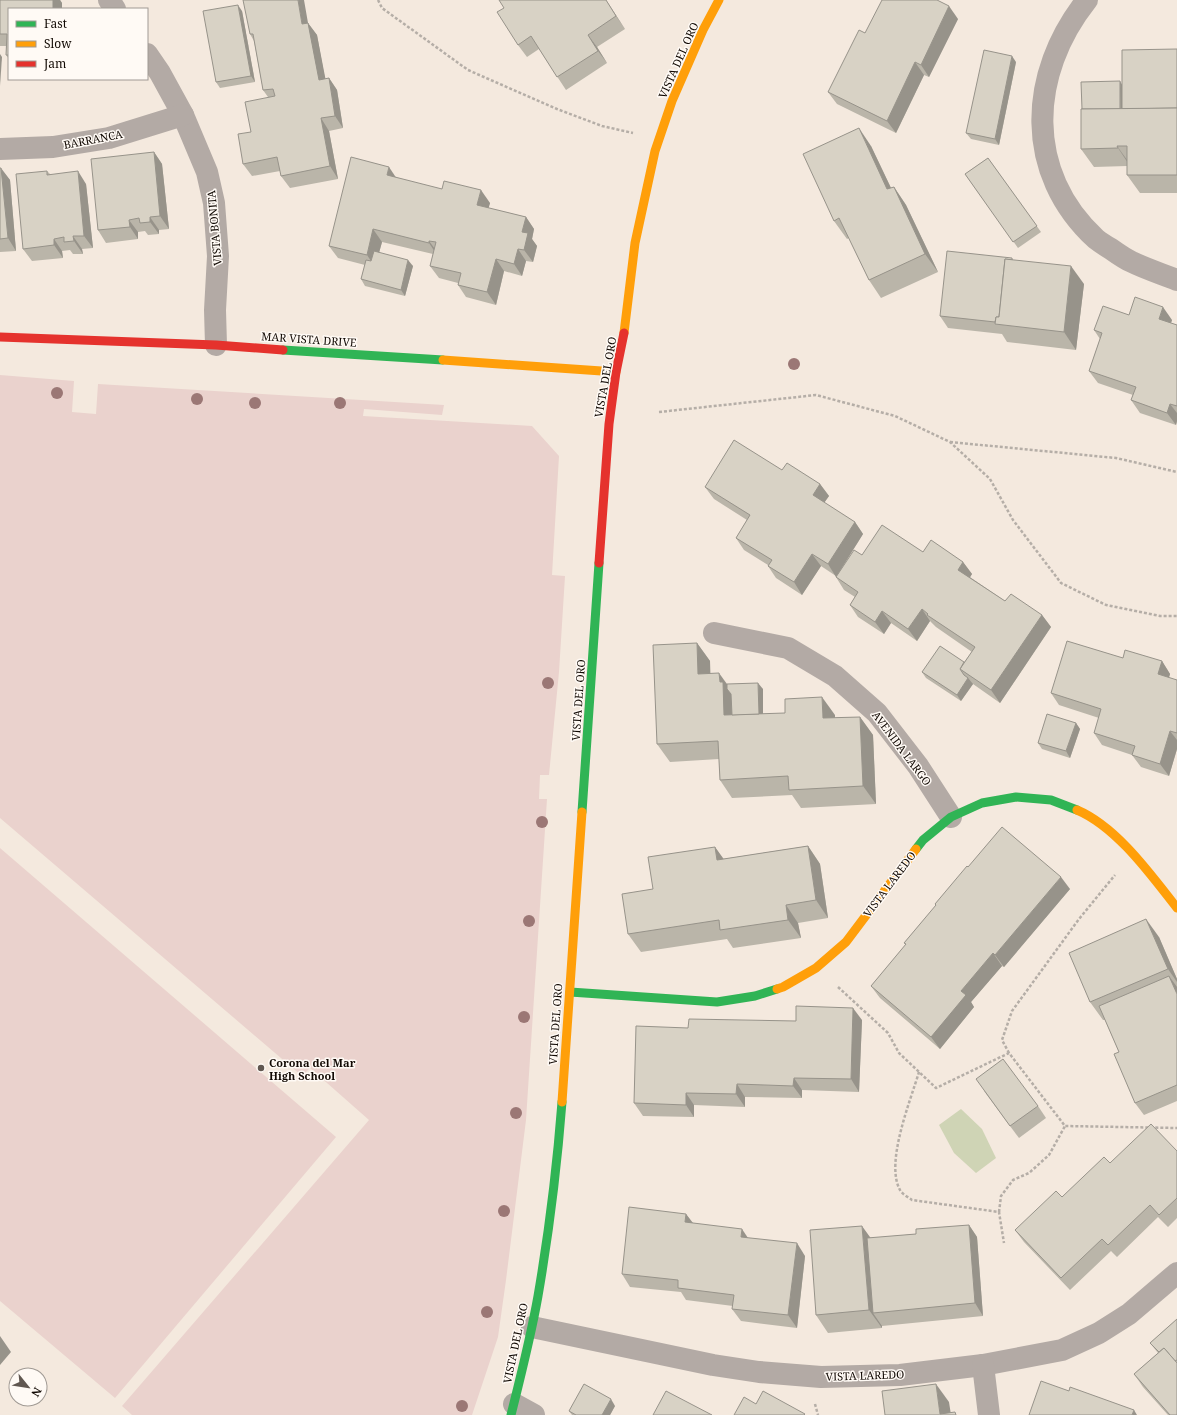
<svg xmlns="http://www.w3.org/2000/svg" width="1177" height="1415" font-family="'Noto Serif',serif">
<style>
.green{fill:#ead2cd}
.water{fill:#cfd4b5}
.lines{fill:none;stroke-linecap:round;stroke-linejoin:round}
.path{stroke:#b5aea7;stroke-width:2.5;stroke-dasharray:3 2;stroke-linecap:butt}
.street{stroke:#b3aaa5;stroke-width:22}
.fast{stroke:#30b455;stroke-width:9}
.slow{stroke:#ff9f0a;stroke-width:9}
.jam{stroke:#e5322d;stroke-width:9}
.tree{fill:#9b7775}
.wall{fill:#bab5a9}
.shaded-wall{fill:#97938a}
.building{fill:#d8d2c5;stroke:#97938a}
.poi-dot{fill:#605750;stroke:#fffaf5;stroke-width:1.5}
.labels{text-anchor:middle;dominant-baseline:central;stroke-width:3;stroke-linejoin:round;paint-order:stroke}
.street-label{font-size:11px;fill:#110903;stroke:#fffaf5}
.poi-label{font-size:11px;font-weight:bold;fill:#110903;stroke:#fffaf5;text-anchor:start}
</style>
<rect width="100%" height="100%" fill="#f4e9de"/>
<g class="green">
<path d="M 0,375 L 74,381 L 72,412 L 96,414 L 98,384 L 444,405 L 442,415 L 364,409 L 363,416 L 532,426 L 559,456 L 552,575 L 565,576 L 559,672 L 549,775 L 540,775 L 539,799 L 547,799 L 526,1120 L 506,1280 L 498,1337 L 472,1415 L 132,1415 L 122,1406 L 369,1120 L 310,1068 L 302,1076 L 0,818 Z"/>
<path d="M 0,848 L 336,1137 L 115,1398 L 0,1301 Z"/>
</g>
<path class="water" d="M 961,1109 L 982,1129 L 996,1158 L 976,1173 L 954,1153 L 939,1125 Z"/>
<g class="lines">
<g class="path">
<path d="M 378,0 L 382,8 L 468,70 L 557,109 L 602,126 L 633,133"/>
<path d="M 659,412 L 816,395 L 895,416 L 950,442 L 990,479 L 1013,520 L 1061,583 L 1106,605 L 1160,616 L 1177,616"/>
<path d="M 950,442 L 1116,458 L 1177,472"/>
<path d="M 838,987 L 888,1033 L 899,1053 L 936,1088 L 1009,1053 L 1065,1126 L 1177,1128"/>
<path d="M 1009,1053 L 1002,1040 L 1012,1011 L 1079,919 L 1115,875"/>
<path d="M 919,1072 C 910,1102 885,1163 900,1190 C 902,1194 908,1197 912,1200 L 999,1212 L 1004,1243"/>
<path d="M 999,1212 L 1001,1196 L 1013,1180 L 1029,1173 L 1049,1155 L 1065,1126"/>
<path d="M 815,1404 L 818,1415"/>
</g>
<g class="street">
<path d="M 109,0 L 115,9"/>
<path d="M 1087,0 C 1028,74 1024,173 1096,239 C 1101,243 1106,246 1111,249 C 1118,254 1125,259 1132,262 C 1146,269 1162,274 1177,280"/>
<path d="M 147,54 L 160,73 L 183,115 L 207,172 L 214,203 L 218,256 L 215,310 L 216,345"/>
<path d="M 0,149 L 53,147 L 109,138 L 183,115"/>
<path d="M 714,633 L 788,648 L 835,676 L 877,713 L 918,766 L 951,817"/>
<path d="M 532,1327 L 713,1365 L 759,1372 L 821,1377 L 900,1375 L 983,1365 L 1062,1350 L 1099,1333 L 1129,1314 L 1177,1273"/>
<path d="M 983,1365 L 989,1415"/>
<path d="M 514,1404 L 534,1415"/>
</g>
<g class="fast">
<path d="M 283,350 L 443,360"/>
<path d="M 582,812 L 599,563"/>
<path d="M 916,849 L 923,840 L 951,817 L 982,803 L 1016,797 L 1051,800 L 1077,810"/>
<path d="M 570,992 L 717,1002 L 755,996 L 777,989"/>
<path d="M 511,1415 C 521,1375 531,1336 538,1296 C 549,1232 557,1167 562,1102"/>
</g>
<g class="slow">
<path d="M 624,333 L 635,243 L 655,151 L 672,101 L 703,30 L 719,0"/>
<path d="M 443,360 L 616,372"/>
<path d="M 1077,810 C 1117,827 1151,875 1177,908"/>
<path d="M 777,989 L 783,987 L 816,968 L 846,942 L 916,849"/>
<path d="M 562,1102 L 582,812"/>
</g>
<g class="jam">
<path d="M 0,337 L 216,345 L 283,350"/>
<path d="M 599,563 L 609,424 L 616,372 L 624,333"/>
</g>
</g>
<g class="tree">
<circle cx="794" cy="364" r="6"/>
<circle cx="57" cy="393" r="6"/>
<circle cx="197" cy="399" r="6"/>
<circle cx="255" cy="403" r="6"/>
<circle cx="340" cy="403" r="6"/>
<circle cx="548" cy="683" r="6"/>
<circle cx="542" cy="822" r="6"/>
<circle cx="529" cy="921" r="6"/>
<circle cx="524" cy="1017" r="6"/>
<circle cx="516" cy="1113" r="6"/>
<circle cx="504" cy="1211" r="6"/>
<circle cx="487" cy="1312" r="6"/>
<circle cx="462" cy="1406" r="6"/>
</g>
<g class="wall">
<path d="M 0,0 L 60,0 L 62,3 L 9,9 L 9,59 L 6,55 L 6,46 L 0,46 Z"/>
<path d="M 606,0 L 625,29 L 597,47 L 607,63 L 566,90 L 539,49 L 527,57 L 518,45 L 504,8 Z"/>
<path d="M 242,11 L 255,82 L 220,88 L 216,82 Z"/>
<path d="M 958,19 L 929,77 L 924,75 L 896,133 L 837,104 L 828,92 L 865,33 Z"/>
<path d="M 308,23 L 317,35 L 325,79 L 329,78 L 337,90 L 343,128 L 329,131 L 338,179 L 290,188 L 281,176 L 280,171 L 252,176 L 243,164 L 251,132 L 268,97 L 263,90 L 254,41 L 250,34 Z"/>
<path d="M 1177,49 L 1177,193 L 1140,193 L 1127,175 L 1127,166 L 1094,167 L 1081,149 L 1122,85 Z"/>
<path d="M 1016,62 L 999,145 L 971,139 L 966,133 Z"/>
<path d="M 871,146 L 891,188 L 894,187 L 906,205 L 938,272 L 881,298 L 869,280 L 849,238 L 847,239 L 834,221 Z"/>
<path d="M 154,152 L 162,164 L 169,229 L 159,230 L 159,234 L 148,235 L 145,231 L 138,232 L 138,239 L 106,243 L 98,230 Z"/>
<path d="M 988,158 L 1041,232 L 1018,248 L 965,174 Z"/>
<path d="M 0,168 L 10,180 L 16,251 L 0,252 Z"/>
<path d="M 47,171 L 50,174 L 86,184 L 93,248 L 82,249 L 83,254 L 73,254 L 70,250 L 62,251 L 63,258 L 32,261 L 23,249 Z"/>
<path d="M 397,178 L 490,203 L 488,208 L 526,217 L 534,229 L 532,239 L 537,246 L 533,262 L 526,261 L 522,276 L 504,271 L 496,305 L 466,297 L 458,285 L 458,283 L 439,278 L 430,266 L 433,254 L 382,242 L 379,253 L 413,266 L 405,296 L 365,286 L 361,279 L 365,265 L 338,258 L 329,246 Z"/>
<path d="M 1012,258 L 1013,260 L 1084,284 L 1076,350 L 1007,342 L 1002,334 L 948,328 L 940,316 Z"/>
<path d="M 1129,315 L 1172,320 L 1171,323 L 1177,325 L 1177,421 L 1176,425 L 1140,413 L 1131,400 L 1133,395 L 1098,383 L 1089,371 L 1100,339 L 1094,330 Z"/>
<path d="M 782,470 L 820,484 L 829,496 L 824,503 L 855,522 L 863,534 L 842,568 L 862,555 L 923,552 L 963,562 L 972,574 L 970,577 L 1005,601 L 1042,615 L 1051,627 L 1000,703 L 973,684 L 961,701 L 926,678 L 922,672 L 964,662 L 972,652 L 936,627 L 930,621 L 917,641 L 891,623 L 884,634 L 858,617 L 850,605 L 855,597 L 844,590 L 836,577 L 836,576 L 821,566 L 802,595 L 776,578 L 768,566 L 768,565 L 744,550 L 736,538 L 747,520 L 714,499 L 705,487 Z"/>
<path d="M 697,643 L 710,661 L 710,673 L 727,684 L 763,689 L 763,714 L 835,715 L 835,718 L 860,717 L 873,735 L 876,804 L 801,808 L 792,795 L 732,798 L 720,780 L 719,759 L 670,762 L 657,744 Z"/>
<path d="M 1123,658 L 1162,661 L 1170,674 L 1169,678 L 1177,680 L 1177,749 L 1169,776 L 1141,767 L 1132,755 L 1102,745 L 1094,733 L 1099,718 L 1059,705 L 1051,693 Z"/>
<path d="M 1076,723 L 1080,729 L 1070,758 L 1042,749 L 1038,743 Z"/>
<path d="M 808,846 L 820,864 L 828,918 L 798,923 L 801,938 L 733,948 L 727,939 L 641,952 L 628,934 L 653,889 L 715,847 L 723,859 Z"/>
<path d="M 968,867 L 1070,889 L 1004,967 L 1002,966 L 971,1002 L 974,1007 L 940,1049 L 880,998 L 871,986 L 906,945 L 904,943 L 936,906 L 935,904 Z"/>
<path d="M 1159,937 L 1177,979 L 1177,1101 L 1144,1115 L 1135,1103 L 1119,1052 L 1105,1020 L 1103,1020 L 1090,1002 Z"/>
<path d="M 862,1020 L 859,1092 L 802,1090 L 802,1098 L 745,1097 L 745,1107 L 694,1105 L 694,1117 L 643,1116 L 634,1103 L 688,1028 L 796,1021 Z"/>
<path d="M 984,1091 L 1038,1106 L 1046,1118 L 1019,1138 Z"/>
<path d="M 1177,1151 L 1177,1218 L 1168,1227 L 1158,1217 L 1117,1257 L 1111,1251 L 1070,1290 L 1024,1242 L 1015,1230 L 1110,1163 Z"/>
<path d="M 686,1214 L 693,1223 L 748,1238 L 805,1256 L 797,1328 L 741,1321 L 732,1309 L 733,1306 L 686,1300 L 681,1292 L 630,1287 L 622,1274 Z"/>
<path d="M 969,1225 L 977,1237 L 983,1316 L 882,1326 L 882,1328 L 828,1333 L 816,1315 L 871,1238 L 916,1234 Z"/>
<path d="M 1177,1319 L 1177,1415 L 1168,1415 L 1143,1387 L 1134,1374 L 1158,1353 L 1150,1343 Z"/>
<path d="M 615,1406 L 610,1415 L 572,1415 L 569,1411 Z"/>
</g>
<g class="shaded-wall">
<path d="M 53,0 L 60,0 L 62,3 L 62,9 L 53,9 Z"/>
<path d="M 298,0 L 304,0 L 308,23 L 317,35 L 328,92 L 319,80 L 302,24 Z"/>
<path d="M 606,0 L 625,29 L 616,16 Z"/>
<path d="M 238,5 L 242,11 L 255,82 L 251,76 Z"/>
<path d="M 949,6 L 958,19 L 929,77 L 921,65 Z"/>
<path d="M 588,35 L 597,47 L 607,63 L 598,51 Z"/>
<path d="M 0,54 L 2,57 L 0,86 Z"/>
<path d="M 1012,56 L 1016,62 L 999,145 L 995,139 Z"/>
<path d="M 915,62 L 924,75 L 896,133 L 887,121 Z"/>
<path d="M 329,78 L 337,90 L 343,128 L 335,116 Z"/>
<path d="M 1120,81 L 1124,88 L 1125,115 L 1121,121 Z"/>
<path d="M 321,118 L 329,131 L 338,179 L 330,166 Z"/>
<path d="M 859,128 L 871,146 L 900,207 L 887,189 Z"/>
<path d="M 1117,146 L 1130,164 L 1130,166 L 1118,148 Z"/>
<path d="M 154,152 L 162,164 L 169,229 L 160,216 Z"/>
<path d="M 389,167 L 397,179 L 387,175 Z"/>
<path d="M 1,168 L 10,180 L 16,251 L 8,238 Z"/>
<path d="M 78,171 L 86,184 L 93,248 L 84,236 Z"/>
<path d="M 894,187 L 906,205 L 938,272 L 925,254 Z"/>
<path d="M 481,190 L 490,203 L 486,218 L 477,205 Z"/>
<path d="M 150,217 L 159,230 L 159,234 L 150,222 Z"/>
<path d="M 526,217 L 534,229 L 532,239 L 537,246 L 533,262 L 524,250 L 522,232 Z"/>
<path d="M 129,220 L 138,232 L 138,239 L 130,227 Z"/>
<path d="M 373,229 L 382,242 L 375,267 L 367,255 Z"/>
<path d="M 73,236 L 82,249 L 83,254 L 74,241 Z"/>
<path d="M 54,239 L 62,251 L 63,258 L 54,245 Z"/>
<path d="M 429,241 L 438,253 L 437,255 L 429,243 Z"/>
<path d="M 518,249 L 526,261 L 522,276 L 514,264 Z"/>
<path d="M 496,259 L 504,271 L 496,305 L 487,292 Z"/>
<path d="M 408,260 L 413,266 L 405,296 L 401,290 Z"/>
<path d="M 1071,266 L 1084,284 L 1076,350 L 1064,332 Z"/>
<path d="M 1163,307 L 1172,320 L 1168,331 L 1159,319 Z"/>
<path d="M 1170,404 L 1177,413 L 1177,421 L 1176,425 L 1167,413 Z"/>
<path d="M 820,484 L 829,496 L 821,507 L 813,495 Z"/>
<path d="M 855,522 L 863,534 L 836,577 L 828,564 Z"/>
<path d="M 812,554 L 821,566 L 802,595 L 794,582 Z"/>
<path d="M 963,562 L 972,574 L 967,582 L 958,570 Z"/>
<path d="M 922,609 L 930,621 L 917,641 L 908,629 Z"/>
<path d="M 882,611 L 891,623 L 884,634 L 875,622 Z"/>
<path d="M 1042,615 L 1051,627 L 1000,703 L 991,690 Z"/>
<path d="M 697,643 L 710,661 L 711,692 L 698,674 Z"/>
<path d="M 1162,661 L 1170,674 L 1166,686 L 1158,674 Z"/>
<path d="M 719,673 L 732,691 L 736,716 L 724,715 L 720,682 Z"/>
<path d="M 968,678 L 973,684 L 961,701 L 957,695 Z"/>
<path d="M 758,683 L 763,689 L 763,721 L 759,714 Z"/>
<path d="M 822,697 L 835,715 L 835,736 L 823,718 Z"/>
<path d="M 860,717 L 873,735 L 876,804 L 863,786 Z"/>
<path d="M 1076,723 L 1080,729 L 1070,758 L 1066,751 Z"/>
<path d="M 1170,731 L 1177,740 L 1177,749 L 1169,776 L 1160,764 Z"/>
<path d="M 808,846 L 820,864 L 828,918 L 816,900 Z"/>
<path d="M 715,847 L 728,865 L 717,860 Z"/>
<path d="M 1061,877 L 1070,889 L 1004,967 L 995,955 Z"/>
<path d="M 786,905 L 798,923 L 801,938 L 788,920 Z"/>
<path d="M 1146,919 L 1159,937 L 1177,979 L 1177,982 L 1168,969 Z"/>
<path d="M 993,953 L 1002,966 L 971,1002 L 974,1007 L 940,1049 L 931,1037 L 961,991 Z"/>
<path d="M 1169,976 L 1177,987 L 1177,994 Z"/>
<path d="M 853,1008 L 862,1020 L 859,1092 L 851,1079 Z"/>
<path d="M 794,1078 L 802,1090 L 802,1098 L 793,1086 Z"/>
<path d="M 737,1084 L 745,1097 L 745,1107 L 736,1094 Z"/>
<path d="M 686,1093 L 694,1105 L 694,1117 L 686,1105 Z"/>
<path d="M 686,1214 L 695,1226 L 685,1222 Z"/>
<path d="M 969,1225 L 977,1237 L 983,1316 L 975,1303 Z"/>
<path d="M 862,1226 L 875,1244 L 873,1313 L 882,1326 L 882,1328 L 869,1310 Z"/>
<path d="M 742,1229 L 750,1241 L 741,1237 Z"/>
<path d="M 797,1243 L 805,1256 L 797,1328 L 788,1315 Z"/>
<path d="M 0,1336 L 11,1352 L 0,1365 Z"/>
<path d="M 936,1384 L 949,1402 L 951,1415 L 940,1414 Z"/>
<path d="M 611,1399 L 615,1406 L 610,1415 L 602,1415 Z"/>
<path d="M 1134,1410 L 1137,1415 L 1132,1415 Z"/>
</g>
<g class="building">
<path d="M 0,0 L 53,0 L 53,9 L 9,9 L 9,55 L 6,55 L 7,34 L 0,34 Z"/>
<path d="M 243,0 L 298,0 L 302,24 L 308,23 L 319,80 L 329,78 L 335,116 L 321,118 L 330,166 L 281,176 L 277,157 L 243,164 L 238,134 L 251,132 L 245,102 L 275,96 L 273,89 L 263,90 L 253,34 L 250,34 Z"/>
<path d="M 499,0 L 606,0 L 616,16 L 588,35 L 598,51 L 557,77 L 531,36 L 518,45 L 497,12 L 504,8 Z"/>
<path d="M 882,0 L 937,0 L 949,6 L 921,65 L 915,62 L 887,121 L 828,92 L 859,30 L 865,33 Z"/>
<path d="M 238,5 L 251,76 L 216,82 L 203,11 Z"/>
<path d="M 1177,49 L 1177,108 L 1122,109 L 1122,50 Z"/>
<path d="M 984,50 L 1012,56 L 995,139 L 966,133 Z"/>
<path d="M 1120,81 L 1120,109 L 1082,109 L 1081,82 Z"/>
<path d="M 1177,108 L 1177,175 L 1127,175 L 1127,146 L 1117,146 L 1118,148 L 1081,149 L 1081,109 Z"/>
<path d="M 859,128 L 887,189 L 894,187 L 925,254 L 869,280 L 839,218 L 834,221 L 803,154 Z"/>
<path d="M 154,152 L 160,216 L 150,217 L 150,222 L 140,223 L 139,218 L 129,220 L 130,227 L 98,230 L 91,159 Z"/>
<path d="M 351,157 L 389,167 L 387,175 L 442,189 L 444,181 L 481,190 L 477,205 L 526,217 L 522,232 L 528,233 L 524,250 L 518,249 L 514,264 L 496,259 L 487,292 L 458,285 L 461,273 L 430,266 L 436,242 L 429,241 L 429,243 L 373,229 L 367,255 L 329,246 Z"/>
<path d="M 988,158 L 1037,226 L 1013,242 L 965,174 Z"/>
<path d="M 0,168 L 1,168 L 8,238 L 0,239 Z"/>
<path d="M 47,171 L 47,175 L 78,171 L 84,236 L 73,236 L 74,241 L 64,242 L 64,237 L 54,239 L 54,245 L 23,249 L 16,174 Z"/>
<path d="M 374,251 L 408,260 L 401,290 L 361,279 L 366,260 L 371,261 Z"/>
<path d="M 947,251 L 1012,258 L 1012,260 L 1005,259 L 999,317 L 996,317 L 995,322 L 940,316 Z"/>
<path d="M 1005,259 L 1071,266 L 1064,332 L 995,324 L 996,317 L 999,317 Z"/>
<path d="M 1135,297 L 1163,307 L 1159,319 L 1177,325 L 1177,406 L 1170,404 L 1167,413 L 1131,400 L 1136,387 L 1089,371 L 1102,333 L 1094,330 L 1103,306 L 1129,315 Z"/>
<path d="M 734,440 L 782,470 L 787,463 L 820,484 L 813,495 L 855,522 L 828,564 L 812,554 L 794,582 L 768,566 L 772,560 L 736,538 L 750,515 L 705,487 Z"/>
<path d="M 882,525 L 923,552 L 931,540 L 963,562 L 958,570 L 1005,601 L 1011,594 L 1042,615 L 991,690 L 960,669 L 975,647 L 927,615 L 928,614 L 922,609 L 908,629 L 882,611 L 875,622 L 850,605 L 858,592 L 836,577 L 854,550 L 862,555 Z"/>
<path d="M 1067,641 L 1123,658 L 1125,650 L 1162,661 L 1158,674 L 1177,680 L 1177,733 L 1170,731 L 1160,764 L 1132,755 L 1135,746 L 1094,733 L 1101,709 L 1051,693 Z"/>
<path d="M 697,643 L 698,674 L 719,673 L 720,682 L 723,682 L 724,715 L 785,713 L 785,699 L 822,697 L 823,718 L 860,717 L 863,786 L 789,790 L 788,776 L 720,780 L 718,741 L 657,744 L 653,645 Z"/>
<path d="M 940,646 L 964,662 L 960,669 L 964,675 L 968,678 L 957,695 L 922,672 Z"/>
<path d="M 758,683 L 759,714 L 732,715 L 731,694 L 727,689 L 727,684 Z"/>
<path d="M 1047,714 L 1076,723 L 1066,751 L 1038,743 Z"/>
<path d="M 1002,827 L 1061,877 L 995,955 L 993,953 L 961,991 L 966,995 L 931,1037 L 871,986 L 906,944 L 904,943 L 936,905 L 935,904 L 967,866 L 968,867 Z"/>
<path d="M 808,846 L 816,900 L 786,905 L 788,920 L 720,930 L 719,920 L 628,934 L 622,894 L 653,889 L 648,857 L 715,847 L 717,860 Z"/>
<path d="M 1146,919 L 1168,969 L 1090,1002 L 1069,953 Z"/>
<path d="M 1169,976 L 1177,994 L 1177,1085 L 1135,1103 L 1114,1054 L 1119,1052 L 1099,1006 Z"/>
<path d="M 796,1006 L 853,1008 L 851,1079 L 794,1078 L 793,1086 L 737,1084 L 736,1094 L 686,1093 L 686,1105 L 634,1103 L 636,1026 L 688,1028 L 689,1019 L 796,1021 Z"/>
<path d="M 1003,1059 L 1038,1106 L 1010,1126 L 976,1079 Z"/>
<path d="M 1151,1124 L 1177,1151 L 1177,1198 L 1159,1215 L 1150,1205 L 1108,1245 L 1102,1239 L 1061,1278 L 1015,1230 L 1056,1191 L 1062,1197 L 1104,1157 L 1110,1163 Z"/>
<path d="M 629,1207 L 686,1214 L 685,1222 L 742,1229 L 741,1237 L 797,1243 L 788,1315 L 732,1309 L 734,1295 L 678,1288 L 678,1280 L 622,1274 Z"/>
<path d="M 969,1225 L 975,1303 L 873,1313 L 867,1238 L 916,1234 L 916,1229 Z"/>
<path d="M 862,1226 L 869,1310 L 816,1315 L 810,1230 Z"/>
<path d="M 1177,1319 L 1177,1360 L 1175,1361 L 1164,1348 L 1159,1352 L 1150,1343 Z"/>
<path d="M 1164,1348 L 1177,1363 L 1177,1415 L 1170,1415 L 1134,1374 Z"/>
<path d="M 1041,1381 L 1069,1391 L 1070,1387 L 1134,1410 L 1132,1415 L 1029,1415 Z"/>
<path d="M 584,1384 L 611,1399 L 602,1415 L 576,1415 L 569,1411 Z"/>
<path d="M 936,1384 L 940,1414 L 955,1412 L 956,1415 L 885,1415 L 882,1391 Z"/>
<path d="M 666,1391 L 712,1415 L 653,1415 Z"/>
<path d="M 763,1391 L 805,1414 L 804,1415 L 734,1415 L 744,1397 L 756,1404 Z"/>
</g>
<circle class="poi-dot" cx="261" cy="1068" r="4"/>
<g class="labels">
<g class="street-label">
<text transform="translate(678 60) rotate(-66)">VISTA DEL ORO</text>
<text transform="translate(93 139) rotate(-11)">BARRANCA</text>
<text transform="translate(214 228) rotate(-95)">VISTA BONITA</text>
<text transform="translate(309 339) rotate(4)">MAR VISTA DRIVE</text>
<text transform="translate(605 377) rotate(-80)">VISTA DEL ORO</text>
<text transform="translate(578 700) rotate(-86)">VISTA DEL ORO</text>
<text transform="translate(902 748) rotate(53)">AVENIDA LARGO</text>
<text transform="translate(889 884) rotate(-53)">VISTA LAREDO</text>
<text transform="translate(555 1024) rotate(-86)">VISTA DEL ORO</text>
<text transform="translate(515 1343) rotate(-78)">VISTA DEL ORO</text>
<text transform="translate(865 1375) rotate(-2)">VISTA LAREDO</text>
</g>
<g class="poi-label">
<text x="269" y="1062">Corona del Mar<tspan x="269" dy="13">High School</tspan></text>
</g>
</g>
<rect x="8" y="8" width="140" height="72" fill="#fffaf5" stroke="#a09a94"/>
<rect x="16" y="21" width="20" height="6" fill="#30b455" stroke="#a09a94"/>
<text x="44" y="28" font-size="12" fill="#110903">Fast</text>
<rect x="16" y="41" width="20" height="6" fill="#ff9f0a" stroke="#a09a94"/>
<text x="44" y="48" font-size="12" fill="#110903">Slow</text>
<rect x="16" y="61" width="20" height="6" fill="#e5322d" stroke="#a09a94"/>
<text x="44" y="68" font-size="12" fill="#110903">Jam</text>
<g transform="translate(28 1387) rotate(120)"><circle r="19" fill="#fffaf5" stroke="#a09a94"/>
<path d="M0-3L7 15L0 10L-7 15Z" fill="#605750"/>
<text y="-6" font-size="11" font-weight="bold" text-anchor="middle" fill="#110903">N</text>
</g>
</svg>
